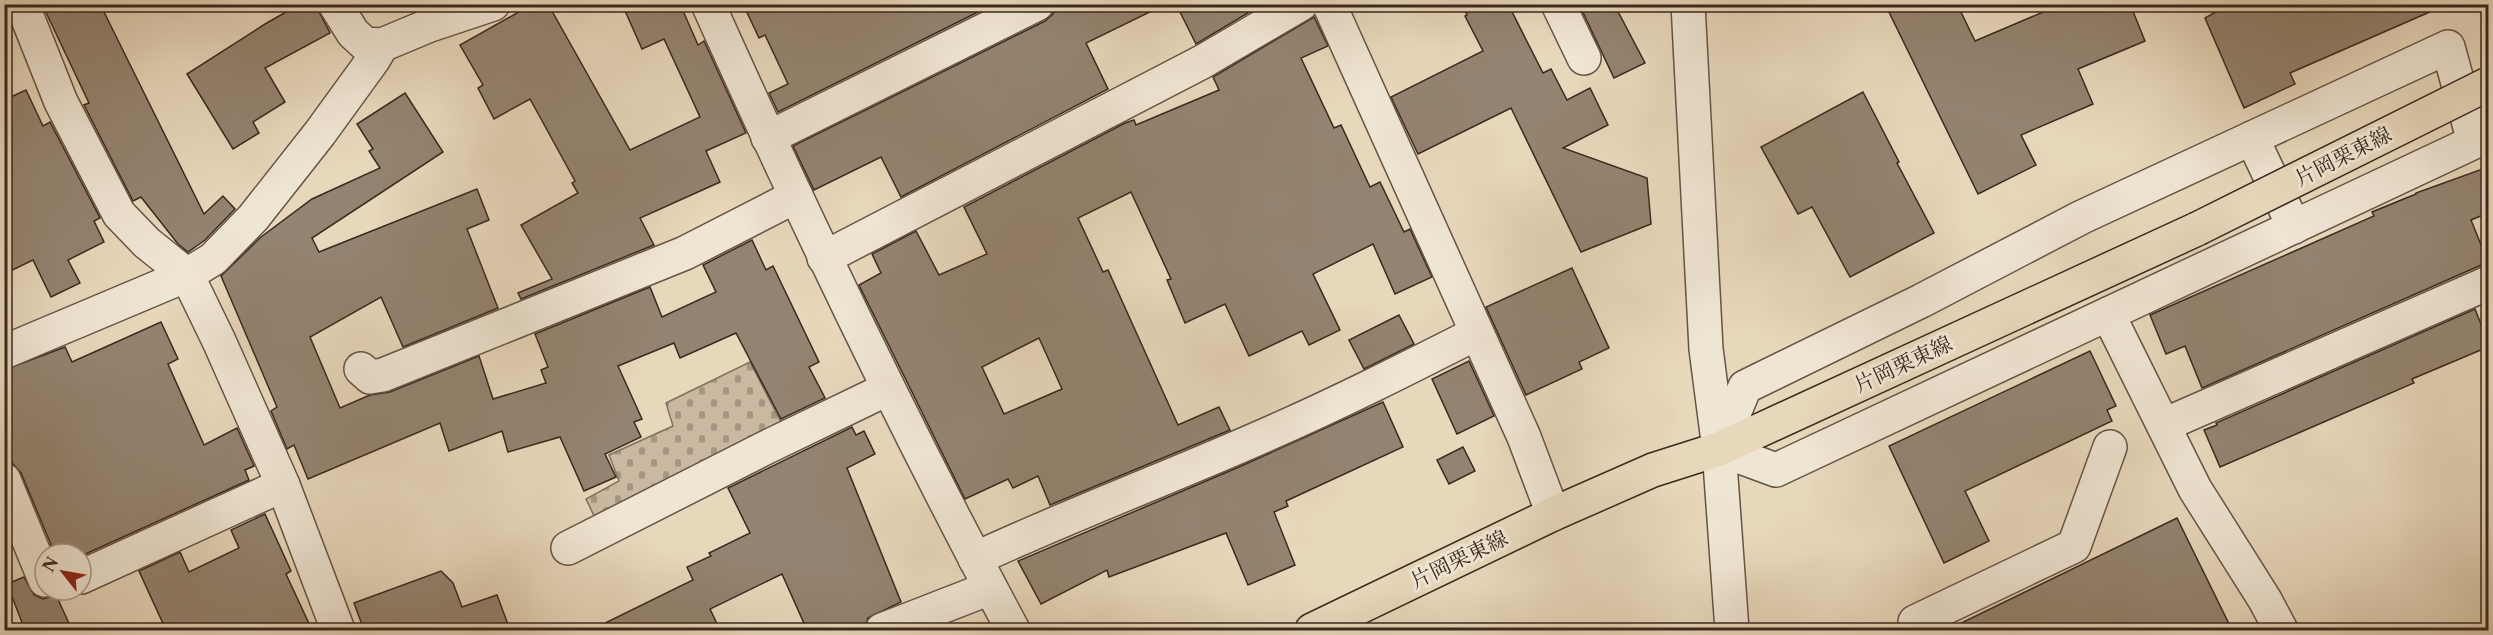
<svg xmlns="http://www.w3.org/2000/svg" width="2493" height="635" font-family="'Libre Caslon Text','Noto Serif JP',serif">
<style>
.cemetery{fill:url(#cemetery-stones);stroke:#82715f;stroke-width:1.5}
.building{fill:#948370;stroke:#3a291e;stroke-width:1.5;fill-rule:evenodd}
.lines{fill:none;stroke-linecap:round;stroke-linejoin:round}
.minor-casing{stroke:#655445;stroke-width:36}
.major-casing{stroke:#3a291e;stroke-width:36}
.minor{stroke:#efe5d3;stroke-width:33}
.major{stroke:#e7d7bb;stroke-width:33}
.major-bridge-casing{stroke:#3a291e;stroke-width:36;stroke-linecap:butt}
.major-bridge{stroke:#e7d7bb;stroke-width:33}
.labels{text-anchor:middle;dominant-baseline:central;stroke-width:6;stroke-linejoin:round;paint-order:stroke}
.street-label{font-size:21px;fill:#3a291e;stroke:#efe5d3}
</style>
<defs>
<pattern id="cemetery-stones" width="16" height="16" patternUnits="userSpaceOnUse" patternTransform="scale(1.5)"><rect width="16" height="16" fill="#cab9a0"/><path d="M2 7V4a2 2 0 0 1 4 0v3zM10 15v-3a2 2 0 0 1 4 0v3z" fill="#a59682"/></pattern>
</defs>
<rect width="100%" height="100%" fill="#e7d7bb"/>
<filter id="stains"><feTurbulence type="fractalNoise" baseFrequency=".00333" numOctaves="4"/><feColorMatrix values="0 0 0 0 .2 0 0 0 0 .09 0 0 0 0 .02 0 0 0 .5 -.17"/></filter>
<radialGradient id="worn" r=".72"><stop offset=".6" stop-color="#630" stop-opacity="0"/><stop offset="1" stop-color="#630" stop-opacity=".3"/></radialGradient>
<path class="cemetery" d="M 750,362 L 786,432 L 598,524 L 586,499 L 619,481 L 609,455 L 673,426 L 666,403 Z"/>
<g class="building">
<path d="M 42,4 L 100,4 L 204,214 L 223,196 L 235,209 L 205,240 L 188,252 L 178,244 L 141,197 L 133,201 L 84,105 L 89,103 Z"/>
<path d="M 300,4 L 315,4 L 330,33 L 265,68 L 285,102 L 253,122 L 259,133 L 233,149 L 187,74 L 265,24 Z"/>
<path d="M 533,4 L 548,4 L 630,150 L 700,117 L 664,39 L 642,49 L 622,4 L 680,4 L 698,45 L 704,41 L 746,133 L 706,151 L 720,182 L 640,218 L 654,245 L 521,299 L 518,293 L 552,279 L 521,225 L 578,193 L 572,183 L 575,181 L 530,99 L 494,119 L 478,88 L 483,85 L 460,45 Z"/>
<path d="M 743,4 L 994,4 L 778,112 L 769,93 L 788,84 L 765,35 L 759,38 Z"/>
<path d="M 1056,4 L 1166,4 L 1086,43 L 1108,89 L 901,197 L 881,157 L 814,190 L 793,146 L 1045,21 L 1053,14 Z"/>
<path d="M 1176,4 L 1263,4 L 1196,44 Z"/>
<path d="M 1462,4 L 1508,4 L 1543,73 L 1551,69 L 1567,100 L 1590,88 L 1608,125 L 1563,148 L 1647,178 L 1651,224 L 1581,252 L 1511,108 L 1418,154 L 1391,97 L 1483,51 L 1465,16 L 1467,15 Z"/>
<path d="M 1579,4 L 1614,4 L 1645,63 L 1614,78 Z"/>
<path d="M 1885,4 L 1957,4 L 1975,41 L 2062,4 L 2130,4 L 2145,41 L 2078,69 L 2093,104 L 2021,135 L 2036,165 L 1978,194 Z"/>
<path d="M 2210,4 L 2448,4 L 2290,73 L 2295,84 L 2244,108 L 2205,18 L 2214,13 Z"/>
<path d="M 1314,17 L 1328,46 L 1301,58 L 1334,128 L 1341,125 L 1370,187 L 1380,182 L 1404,232 L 1410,229 L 1432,277 L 1395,294 L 1373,244 L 1313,274 L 1340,330 L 1309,345 L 1302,331 L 1249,356 L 1225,304 L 1185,323 L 1167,280 L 1171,279 L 1131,192 L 1078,218 L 1103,272 L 1108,270 L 1178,425 L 1219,407 L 1230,430 L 1050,505 L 1038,476 L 1013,488 L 1008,479 L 965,499 L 859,285 L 881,273 L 872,254 L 916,231 L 939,275 L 987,254 L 964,207 L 1125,123 L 1134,120 L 1136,125 L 1219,90 L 1213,77 ZM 1039,338 L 1062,389 L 1004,414 L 982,367 Z"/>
<path d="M 26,90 L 43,126 L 50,122 L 100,218 L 94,221 L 104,242 L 68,260 L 80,283 L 51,297 L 33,260 L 4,274 L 4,100 Z"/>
<path d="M 1863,92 L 1899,162 L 1897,163 L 1934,233 L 1850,277 L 1812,207 L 1798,214 L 1761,147 Z"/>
<path d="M 405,93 L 443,152 L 312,238 L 319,252 L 477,189 L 489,220 L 467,229 L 498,308 L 403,347 L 381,297 L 310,337 L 340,408 L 370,395 L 390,392 L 479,356 L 493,399 L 546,383 L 541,370 L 548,367 L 535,334 L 650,287 L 662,317 L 716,292 L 703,265 L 752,240 L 766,270 L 773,266 L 819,362 L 809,367 L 825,398 L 781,419 L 736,333 L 680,358 L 674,343 L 618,366 L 642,419 L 634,422 L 641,437 L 605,454 L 616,477 L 584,491 L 560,437 L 508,452 L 502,431 L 449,451 L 440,423 L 308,479 L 294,445 L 287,449 L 271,411 L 277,407 L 221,276 L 261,237 L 312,199 L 380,168 L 369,151 L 373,149 L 357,124 Z"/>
<path d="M 2488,167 L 2488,213 L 2471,220 L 2488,262 L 2202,388 L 2185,346 L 2166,354 L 2150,315 L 2374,216 L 2372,212 L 2416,194 L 2416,193 Z"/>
<path d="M 1572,268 L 1609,348 L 1579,362 L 1582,369 L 1526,395 L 1486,307 Z"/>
<path d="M 2475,309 L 2488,342 L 2488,347 L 2412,379 L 2414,383 L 2220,467 L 2204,430 L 2217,425 L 2216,423 Z"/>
<path d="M 1399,315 L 1414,344 L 1364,369 L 1349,340 Z"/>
<path d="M 161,322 L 178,359 L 168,364 L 204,445 L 237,428 L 254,466 L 245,470 L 249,480 L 81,556 L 81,554 L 55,554 L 21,473 L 13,464 L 4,443 L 4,370 L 65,347 L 72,362 Z"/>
<path d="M 2090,351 L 2116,406 L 2107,410 L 2112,421 L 1965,491 L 1989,541 L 1944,563 L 1889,446 Z"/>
<path d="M 1469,361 L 1494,416 L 1457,434 L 1432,379 Z"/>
<path d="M 1383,402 L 1403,447 L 1286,501 L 1288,506 L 1274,512 L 1295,565 L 1248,585 L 1226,533 L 1109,577 L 1107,570 L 1041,604 L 1018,561 L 1239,467 Z"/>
<path d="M 852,427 L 856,435 L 864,431 L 875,454 L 847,468 L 901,602 L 868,618 L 864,630 L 807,630 L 782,574 L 710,609 L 720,630 L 591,630 L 693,580 L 687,567 L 711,556 L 709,553 L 750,533 L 728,488 Z"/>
<path d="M 1463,447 L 1475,471 L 1449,484 L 1437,460 Z"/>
<path d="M 265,514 L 291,571 L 286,574 L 312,630 L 166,630 L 139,571 L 180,552 L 189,572 L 239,548 L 231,530 Z"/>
<path d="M 2177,518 L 2232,630 L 1947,630 Z"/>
<path d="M 441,571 L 453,583 L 462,607 L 497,595 L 510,630 L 364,630 L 354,603 Z"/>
<path d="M 24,577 L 34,595 L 43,599 L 56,595 L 72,630 L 25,630 L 7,584 Z"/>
</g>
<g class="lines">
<defs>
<g id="minor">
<path d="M 22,4 L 61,102 L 119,214 L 147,243 L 187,275 L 219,341 L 283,485 L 338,630"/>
<path d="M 335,4 L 353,33 L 365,44 L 382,45"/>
<path d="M 708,4 C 803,216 903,425 1013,630"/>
<path d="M 1329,4 L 1524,437 L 1553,514"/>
<path d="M 1558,4 L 1584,58"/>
<path d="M 1688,4 L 1706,349 L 1719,449 L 1732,630"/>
<path d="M 2448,47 L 2474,142 L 1776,470 L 1719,449 L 1745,387 L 1921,301 L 2082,217 Z"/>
<path d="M 768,138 L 1037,4"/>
<path d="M 2252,138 L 2294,227"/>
<path d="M 824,258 L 1202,62 L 1301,4"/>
<path d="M 2108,314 L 2195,489 L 2265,600 L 2281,630"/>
<path d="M 4,352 L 187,275 L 213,259 L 253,218 L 320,133 L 373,60 L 382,45 L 430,25 L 493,4"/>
<path d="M 361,369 L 370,377 L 383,375 L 685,253 L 796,196"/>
<path d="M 2164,425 L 2488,283"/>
<path d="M 4,480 L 45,580"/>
<path d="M 568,548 L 767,447 L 887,389"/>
<path d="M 975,559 C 1072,514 1171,477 1268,434 C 1339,403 1408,368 1477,333"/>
<path d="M 81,577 L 283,485"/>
<path d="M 1915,622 L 2074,546 L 2110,447"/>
<path d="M 882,630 L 990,588"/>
</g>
<path id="major" d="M 1312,630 L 1553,514 L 1653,470 L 1719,449 L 2197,229"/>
</defs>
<use href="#minor" class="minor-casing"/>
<use href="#major" class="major-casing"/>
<use href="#minor" class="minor"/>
<use href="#major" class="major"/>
<defs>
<path id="major-bridge" d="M 2197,229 L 2488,84"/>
</defs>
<use href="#major-bridge" class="major-bridge-casing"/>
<use href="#major-bridge" class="major-bridge"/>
</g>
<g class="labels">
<g class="street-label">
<text transform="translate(2343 156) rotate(-27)">片岡栗東線</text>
<text transform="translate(1903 364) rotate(-25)">片岡栗東線</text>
<text transform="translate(1459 559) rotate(-26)">片岡栗東線</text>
</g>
</g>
<rect width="2493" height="635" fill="none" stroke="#e7d7bb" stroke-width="24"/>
<rect x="6" y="6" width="2481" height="623" fill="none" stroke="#3a291e" stroke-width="3"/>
<rect x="12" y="12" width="2469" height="611" fill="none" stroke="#3a291e" stroke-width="1.5"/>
<g transform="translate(63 572) rotate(301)"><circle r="28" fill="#efe5d3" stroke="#a79a8b" stroke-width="1.5"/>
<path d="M0-4.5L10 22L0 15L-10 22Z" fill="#8f2418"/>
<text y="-9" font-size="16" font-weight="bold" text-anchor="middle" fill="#3a291e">N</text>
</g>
<rect width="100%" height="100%" filter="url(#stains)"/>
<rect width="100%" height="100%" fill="url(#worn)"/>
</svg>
